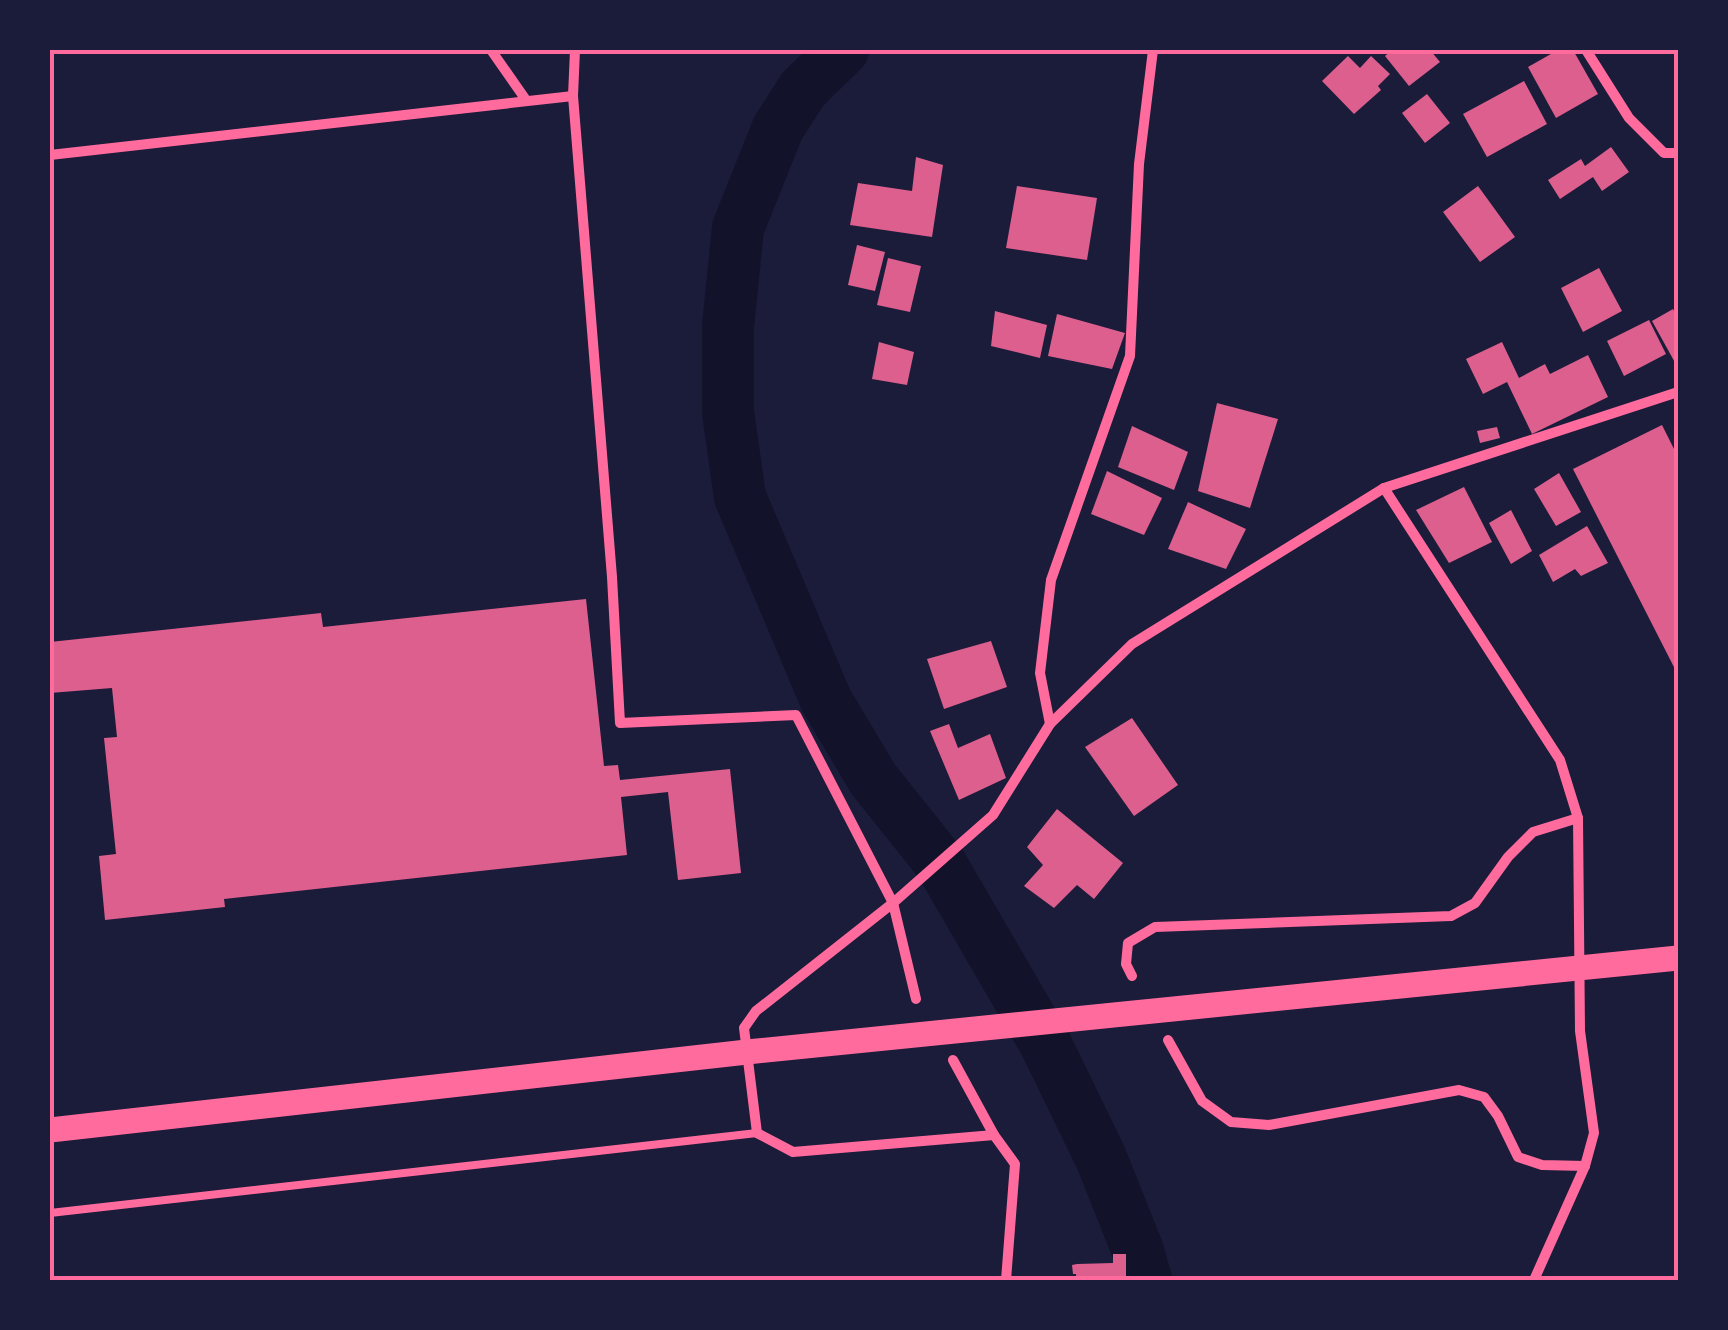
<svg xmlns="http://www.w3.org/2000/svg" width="1728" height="1330" font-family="'Alegreya Sans',sans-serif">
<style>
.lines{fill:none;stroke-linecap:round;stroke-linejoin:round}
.river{stroke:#12122b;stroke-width:52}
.building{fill:#dd5f8e}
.service{stroke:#ff6b9d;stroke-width:8}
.minor{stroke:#ff6b9d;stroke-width:10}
.trunk{stroke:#ff6b9d;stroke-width:25}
.neatline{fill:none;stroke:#ff6b9d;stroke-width:4}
</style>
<rect width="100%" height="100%" fill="#1b1b3a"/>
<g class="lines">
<path class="river" d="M 843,50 L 803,89 L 778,128 L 738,228 L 728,326 L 728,412 L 740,497 L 826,700 L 873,779 L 941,864 L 1046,1045 L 1101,1158 L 1138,1251 L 1146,1280"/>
</g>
<g class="building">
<path d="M 1392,50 L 1430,50 L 1440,62 L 1409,86 L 1385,56 Z"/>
<path d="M 1558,50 L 1573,50 L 1598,94 L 1556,118 L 1528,67 Z"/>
<path d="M 1348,56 L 1360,68 L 1371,56 L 1390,74 L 1378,86 L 1381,90 L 1354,114 L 1322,81 Z"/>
<path d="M 1524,81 L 1547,124 L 1487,157 L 1463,114 Z"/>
<path d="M 1427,94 L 1450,123 L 1425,143 L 1402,113 Z"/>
<path d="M 1611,147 L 1629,172 L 1602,191 L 1593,177 L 1560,199 L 1548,180 L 1581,159 L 1585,166 Z"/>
<path d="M 916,157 L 943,165 L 932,237 L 850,225 L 858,183 L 912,191 Z"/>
<path d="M 1017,186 L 1097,198 L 1087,260 L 1006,248 Z"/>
<path d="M 1478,186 L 1515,237 L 1480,262 L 1443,212 Z"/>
<path d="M 857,245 L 885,252 L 875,291 L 848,285 Z"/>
<path d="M 888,258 L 921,266 L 910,312 L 877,305 Z"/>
<path d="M 1599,268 L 1622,311 L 1583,332 L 1561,288 Z"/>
<path d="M 1673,309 L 1678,319 L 1678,368 L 1652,321 Z"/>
<path d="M 995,311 L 1047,325 L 1040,358 L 991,346 Z"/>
<path d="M 1057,314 L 1125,333 L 1112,369 L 1048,356 Z"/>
<path d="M 1649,320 L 1666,354 L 1624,376 L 1607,341 Z"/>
<path d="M 879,342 L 914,352 L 907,385 L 872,379 Z"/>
<path d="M 1502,342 L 1519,378 L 1545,364 L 1550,374 L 1588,355 L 1608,397 L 1532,434 L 1507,382 L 1483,394 L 1466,359 Z"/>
<path d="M 1217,403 L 1278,419 L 1250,508 L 1198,491 Z"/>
<path d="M 1662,425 L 1678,457 L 1678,675 L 1573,469 Z"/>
<path d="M 1132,426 L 1188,452 L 1174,490 L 1118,467 Z"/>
<path d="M 1497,427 L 1500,438 L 1480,443 L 1477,431 Z"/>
<path d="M 1107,471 L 1162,498 L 1144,535 L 1091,514 Z"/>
<path d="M 1559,473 L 1581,512 L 1556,526 L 1534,489 Z"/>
<path d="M 1464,487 L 1492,542 L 1449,563 L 1416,510 Z"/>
<path d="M 1188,502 L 1246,529 L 1226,569 L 1168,549 Z"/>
<path d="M 1511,510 L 1532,551 L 1511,564 L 1489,523 Z"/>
<path d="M 1587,526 L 1608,563 L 1581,576 L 1575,569 L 1553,582 L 1539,555 Z"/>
<path d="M 586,599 L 604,766 L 618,765 L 620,780 L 730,769 L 741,873 L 678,880 L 668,792 L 621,797 L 627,855 L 224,899 L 225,907 L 105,920 L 99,856 L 116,854 L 104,738 L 117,737 L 112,688 L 50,693 L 50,642 L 321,613 L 323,627 Z"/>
<path d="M 991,641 L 1007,687 L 944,709 L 927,659 Z"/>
<path d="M 1132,718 L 1178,785 L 1134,816 L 1085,747 Z"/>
<path d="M 949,724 L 958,748 L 990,734 L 1006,778 L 959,800 L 930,731 Z"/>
<path d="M 1057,809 L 1123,863 L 1094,899 L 1077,885 L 1054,908 L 1024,886 L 1043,865 L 1027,847 Z"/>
<path d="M 1113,1254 L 1126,1254 L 1126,1280 L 1076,1280 L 1076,1274 L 1073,1274 L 1072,1265 L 1077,1264 L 1113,1263 Z"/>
</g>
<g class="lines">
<path class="service" d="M 50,1213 L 757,1133"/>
<g class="minor">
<path d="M 491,50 L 526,100"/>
<path d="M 575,50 L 573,96 L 612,577 L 620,723 L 796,715 L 893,903 L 916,999"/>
<path d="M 1586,50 L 1629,118 L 1664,153 L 1678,153"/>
<path d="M 50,155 L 573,96"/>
<path d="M 1384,488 L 1560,760 L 1578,818 L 1580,1031 L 1594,1133 L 1585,1166 L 1534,1280"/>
<path d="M 1050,724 L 1040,673 L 1051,580 L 1130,356 L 1139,164 L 1153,50"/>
<path d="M 1132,976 L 1126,964 L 1128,943 L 1155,927 L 1451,916 L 1475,903 L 1508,857 L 1533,832 L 1578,818"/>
<path d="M 1168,1040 L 1202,1101 L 1231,1122 L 1269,1125 L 1459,1090 L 1484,1097 L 1498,1116 L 1518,1157 L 1542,1165 L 1585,1166"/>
<path d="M 953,1060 L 994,1135 L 793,1152 L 757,1133 L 744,1028 L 756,1011 L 893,903 L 993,815 L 1050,724 L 1132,644 L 1384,488 L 1678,392"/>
<path d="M 994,1135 L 1015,1164 L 1006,1280"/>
</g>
<path class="trunk" d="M 50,1130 L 747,1052 L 1678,958"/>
</g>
<rect width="1728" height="1330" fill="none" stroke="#1b1b3a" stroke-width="105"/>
<rect x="52" y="52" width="1624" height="1226" class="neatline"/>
</svg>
